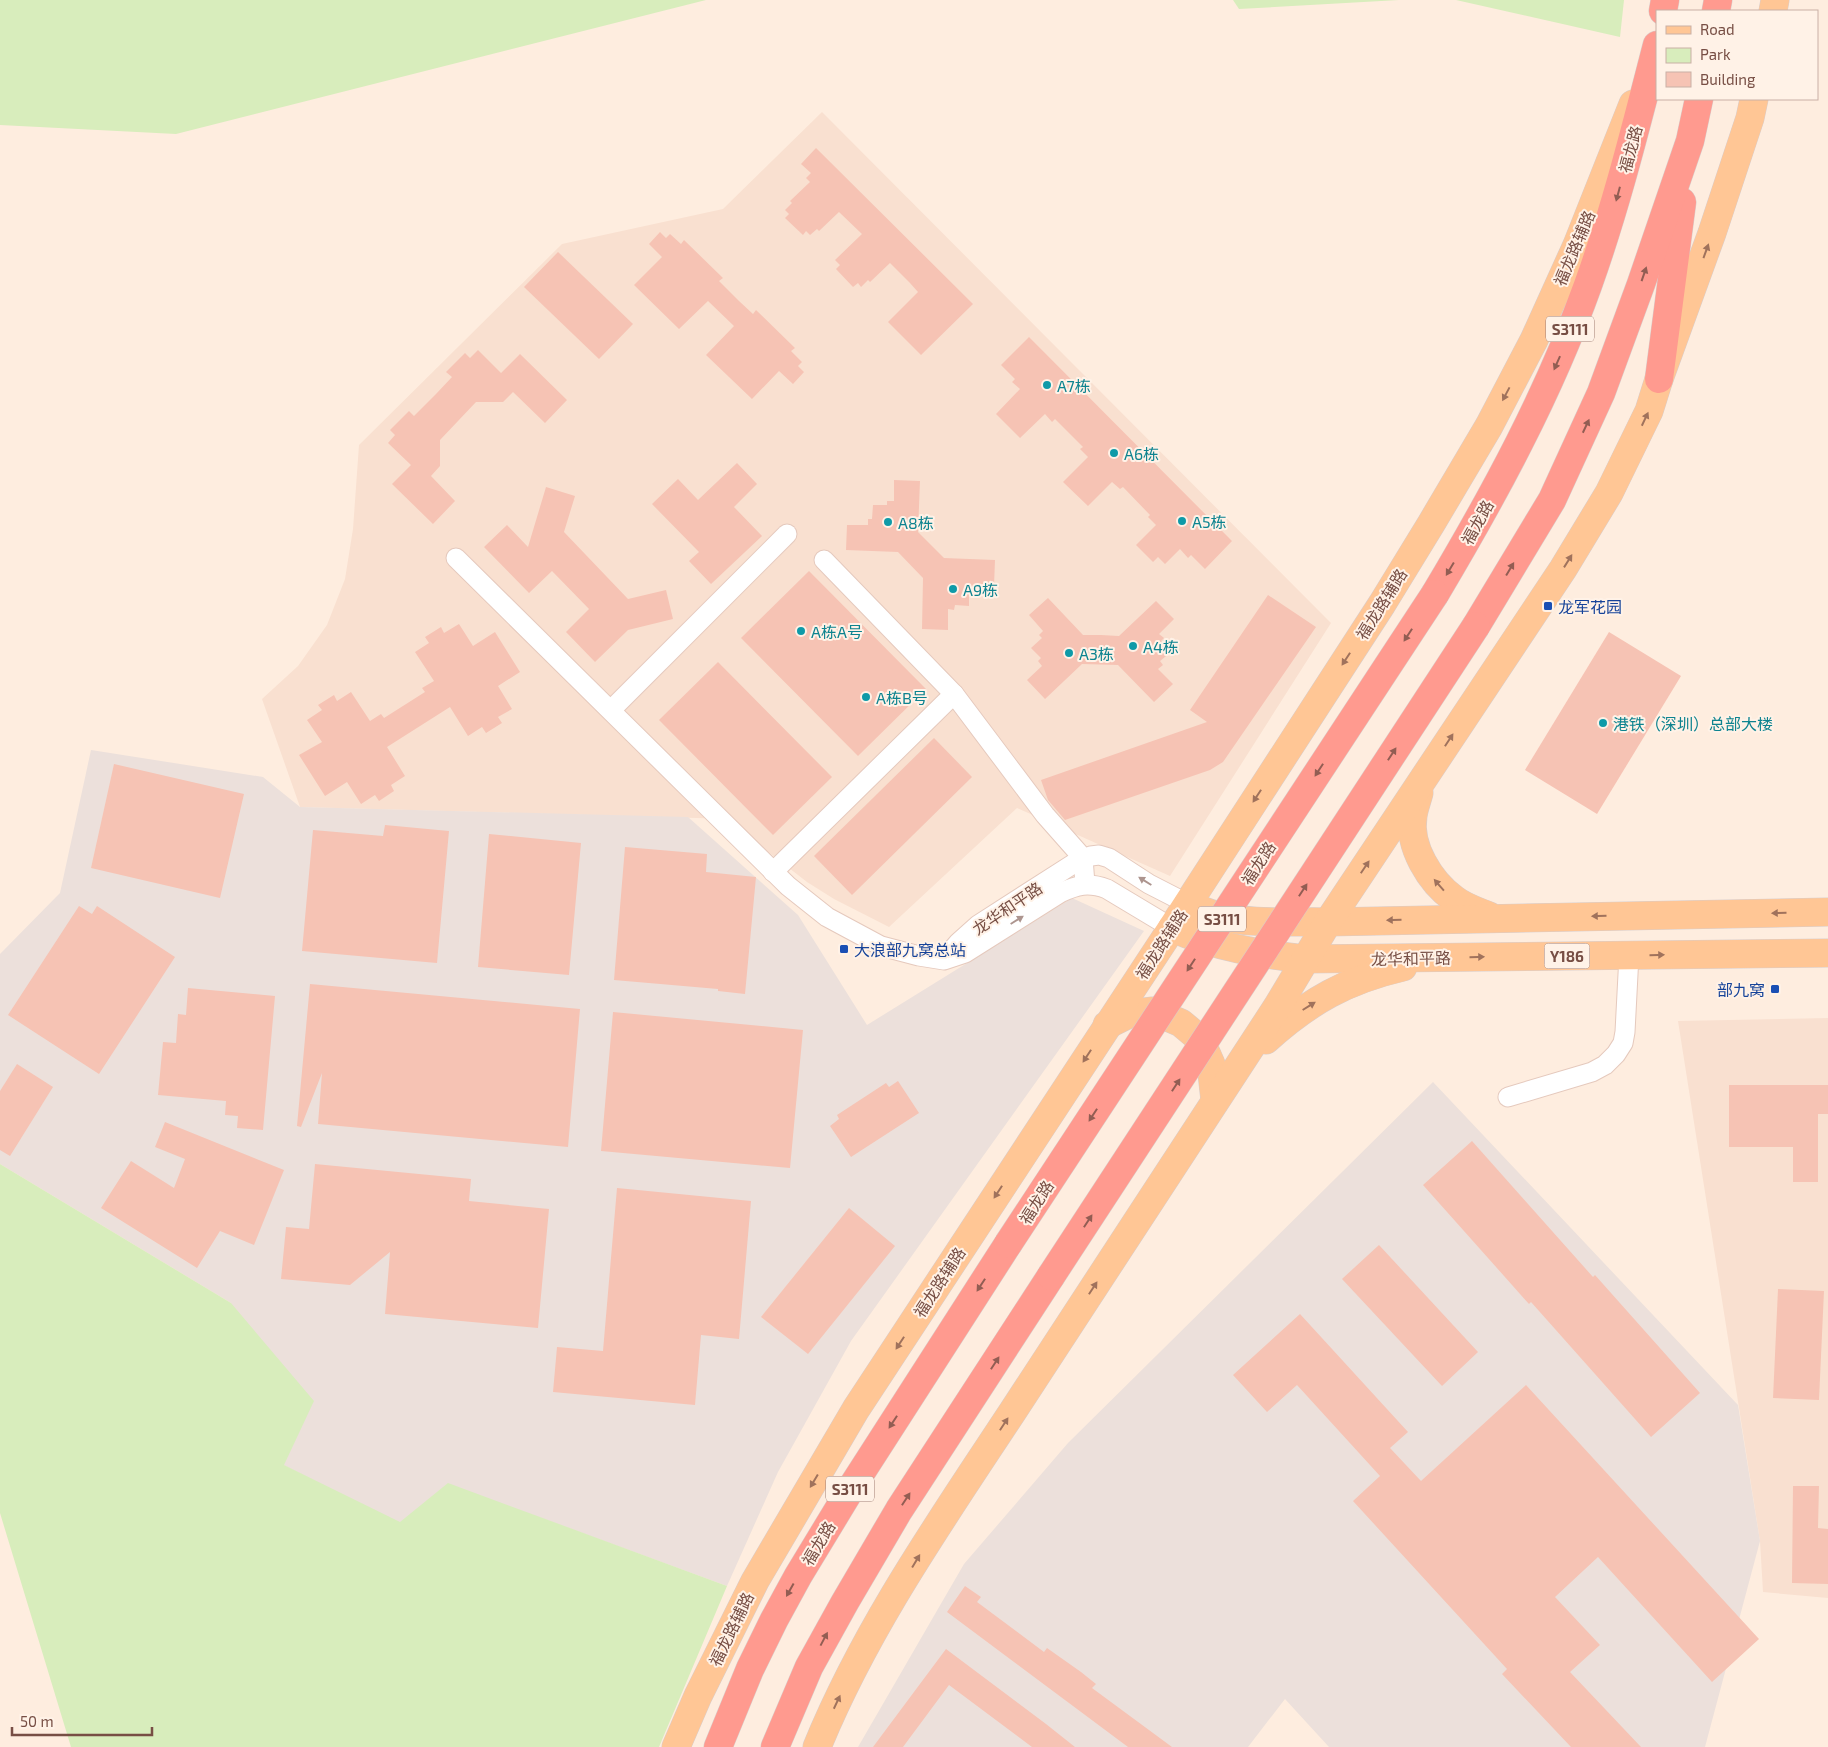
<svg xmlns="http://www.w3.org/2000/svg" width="1828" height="1747" font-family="'Exo 2','Noto Sans SC',sans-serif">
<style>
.residential{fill:#f9e0d0}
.industrial{fill:#ece0db}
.green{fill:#d8edbc}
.building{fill:#f6c3b4}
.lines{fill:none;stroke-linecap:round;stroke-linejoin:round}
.street-casing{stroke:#e5c9bd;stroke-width:21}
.primary-casing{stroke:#d9cdcb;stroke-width:29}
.highway-casing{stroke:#d9cdcb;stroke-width:29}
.street{stroke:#fff;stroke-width:19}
.primary{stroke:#ffc695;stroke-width:28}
.highway{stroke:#ff9a8f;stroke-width:28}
.highway-bridge-casing{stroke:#d9cdcb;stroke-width:29;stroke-linecap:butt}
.highway-bridge{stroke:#ff9a8f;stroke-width:28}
.oneway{fill:#925d53}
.oneway2{fill:#a0725c}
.oneway3{fill:#ad958f}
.culture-dot{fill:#0f9aa8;stroke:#fff2e7;stroke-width:2}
.transit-dot{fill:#1a4fb4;stroke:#fff2e7;stroke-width:2}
.labels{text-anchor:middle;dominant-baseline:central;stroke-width:4;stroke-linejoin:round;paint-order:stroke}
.shield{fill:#fff2e7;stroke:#a07f75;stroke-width:1}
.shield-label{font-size:15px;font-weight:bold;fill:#774e44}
.street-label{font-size:16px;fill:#774e44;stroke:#fff2e7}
.culture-label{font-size:16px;fill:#0d838f;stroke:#fff2e7;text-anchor:start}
.transit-label{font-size:16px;fill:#164399;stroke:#fff2e7;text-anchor:start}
</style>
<rect width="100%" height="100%" fill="#feeddf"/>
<g class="residential">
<path d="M 822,112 L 1331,623 L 1170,876 L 1017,808 L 889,927 L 834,899 L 807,882 L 758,844 L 732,819 L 300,807 L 262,699 L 298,666 L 327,625 L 345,579 L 353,529 L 359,445 L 562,244 L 723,209 Z"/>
<path d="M 1828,1018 L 1828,1598 L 1763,1592 L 1760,1541 L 1678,1021 Z"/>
</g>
<g class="industrial">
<path d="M 91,750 L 263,777 L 300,807 L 688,817 L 798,915 L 867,1025 L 1072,898 L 1144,931 L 851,1341 L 778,1472 L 727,1586 L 448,1484 L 400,1523 L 283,1465 L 231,1303 L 0,1164 L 0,954 L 60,893 Z"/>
<path d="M 1433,1082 L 1738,1405 L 1760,1541 L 1705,1747 L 1329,1747 L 1285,1699 L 1248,1747 L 858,1747 L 964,1564 L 1068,1443 Z"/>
</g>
<g class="green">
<path d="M 0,0 L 706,0 L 176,134 L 0,125 Z"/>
<path d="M 1233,0 L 1399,0 L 1239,9 Z"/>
<path d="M 1456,0 L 1624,0 L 1620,37 Z"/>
<path d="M 0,1164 L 231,1303 L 314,1401 L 284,1465 L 400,1522 L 448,1483 L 727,1586 L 659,1747 L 71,1747 L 0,1513 Z"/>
</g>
<g class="building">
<path d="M 816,148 L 973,304 L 921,355 L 888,322 L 918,292 L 910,283 L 890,263 L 870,282 L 868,280 L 861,287 L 858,283 L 853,287 L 836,269 L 840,265 L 835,260 L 862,234 L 839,212 L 819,231 L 817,229 L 810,235 L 806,231 L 803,235 L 785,218 L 789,214 L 785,210 L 792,203 L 790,201 L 810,182 L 806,178 L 811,173 L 801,164 Z"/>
<path d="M 660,232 L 666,238 L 670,234 L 681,244 L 684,240 L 723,278 L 719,281 L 739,301 L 753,314 L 756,310 L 795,348 L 791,351 L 802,362 L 798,366 L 804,372 L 793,384 L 779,371 L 752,399 L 706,355 L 734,326 L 708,301 L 679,329 L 634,285 L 662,257 L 649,244 Z"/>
<path d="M 558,252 L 633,324 L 599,359 L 524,287 Z"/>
<path d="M 1029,337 L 1232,541 L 1205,569 L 1191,555 L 1188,558 L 1180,549 L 1165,564 L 1158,557 L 1153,562 L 1136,545 L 1156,525 L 1148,517 L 1150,515 L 1123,487 L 1120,489 L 1112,482 L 1088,506 L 1063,482 L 1088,457 L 1080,449 L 1083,447 L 1055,419 L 1052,422 L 1045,414 L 1020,438 L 996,414 L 1020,389 L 1012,382 L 1015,379 L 1001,365 Z"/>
<path d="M 478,350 L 501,373 L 520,354 L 567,400 L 545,423 L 513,392 L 503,402 L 476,402 L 440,440 L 440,466 L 431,476 L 455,501 L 433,524 L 392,484 L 411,465 L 388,443 L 395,435 L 390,430 L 409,411 L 414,416 L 436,394 L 452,377 L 446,372 L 465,353 L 470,358 Z"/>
<path d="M 737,463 L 757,484 L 734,507 L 762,536 L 711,584 L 689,561 L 699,552 L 652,504 L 678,479 L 698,500 Z"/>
<path d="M 894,480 L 920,481 L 918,532 L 944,558 L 995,560 L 994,586 L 974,585 L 973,592 L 969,591 L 969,606 L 955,605 L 954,610 L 948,609 L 948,630 L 922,629 L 923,578 L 898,552 L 846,550 L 847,525 L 868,525 L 868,519 L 872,519 L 873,505 L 887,505 L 887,501 L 894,501 Z"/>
<path d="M 546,487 L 575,496 L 564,532 L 628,599 L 666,590 L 673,619 L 628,630 L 595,662 L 566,632 L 589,609 L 552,571 L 529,593 L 484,547 L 507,525 L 528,547 Z"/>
<path d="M 809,571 L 926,689 L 858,756 L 741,638 Z"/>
<path d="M 1268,595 L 1316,627 L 1223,762 L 1210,770 L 1065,820 L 1048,800 L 1041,780 L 1207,722 L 1190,710 Z"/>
<path d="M 1048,598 L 1083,635 L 1101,635 L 1119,636 L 1156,601 L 1174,619 L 1159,634 L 1164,638 L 1161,641 L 1171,652 L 1160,661 L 1163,665 L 1158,669 L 1173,684 L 1154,702 L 1118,665 L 1082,664 L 1045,699 L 1027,680 L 1042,666 L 1038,661 L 1041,658 L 1031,648 L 1042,638 L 1039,635 L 1043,631 L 1029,615 Z"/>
<path d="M 459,624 L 473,646 L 495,632 L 520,672 L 498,686 L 512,709 L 498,717 L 502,723 L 486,733 L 482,727 L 468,736 L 450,707 L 387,747 L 405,776 L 391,785 L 394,791 L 379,801 L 375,795 L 361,804 L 347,782 L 325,796 L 299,755 L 322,742 L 307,720 L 322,710 L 318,705 L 334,695 L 337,701 L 351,692 L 370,721 L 381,714 L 384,718 L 425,692 L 422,688 L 434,681 L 415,652 L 429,643 L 425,637 L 441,627 L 444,633 Z"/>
<path d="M 1609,632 L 1681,676 L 1597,814 L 1525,770 Z"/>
<path d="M 718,662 L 832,777 L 773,835 L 659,720 Z"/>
<path d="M 934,738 L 972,777 L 852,895 L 814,856 Z"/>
<path d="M 114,764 L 244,794 L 220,898 L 91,868 Z"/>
<path d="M 385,825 L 449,831 L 437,963 L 302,951 L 313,830 L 383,836 Z"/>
<path d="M 489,834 L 581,843 L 569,975 L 478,967 Z"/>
<path d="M 625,847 L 707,854 L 706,872 L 756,877 L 745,994 L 718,991 L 718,989 L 614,980 Z"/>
<path d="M 79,906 L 92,914 L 97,906 L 175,957 L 99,1074 L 8,1015 Z"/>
<path d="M 310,984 L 580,1009 L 568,1147 L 318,1124 L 322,1073 L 301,1127 L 297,1126 Z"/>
<path d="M 188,988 L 275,996 L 263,1130 L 237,1128 L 238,1116 L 225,1115 L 226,1101 L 158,1095 L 163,1042 L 176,1043 L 178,1014 L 186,1015 Z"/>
<path d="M 613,1012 L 803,1030 L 790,1168 L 601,1151 Z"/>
<path d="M 17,1064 L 53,1087 L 10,1156 L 0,1150 L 0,1091 Z"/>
<path d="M 898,1081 L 919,1113 L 851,1157 L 830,1126 L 839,1119 L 837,1115 L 886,1083 L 889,1087 Z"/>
<path d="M 1729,1085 L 1828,1085 L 1828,1114 L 1818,1114 L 1818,1182 L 1793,1182 L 1793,1147 L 1729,1147 Z"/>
<path d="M 165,1122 L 284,1170 L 254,1245 L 220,1231 L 197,1268 L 101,1208 L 131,1161 L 174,1188 L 185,1159 L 155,1147 Z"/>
<path d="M 1472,1141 L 1593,1277 L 1595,1275 L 1700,1393 L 1651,1437 L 1531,1302 L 1529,1304 L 1423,1185 Z"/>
<path d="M 315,1164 L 471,1179 L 469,1201 L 549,1209 L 538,1328 L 385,1314 L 390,1252 L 350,1285 L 281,1279 L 286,1227 L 309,1229 Z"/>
<path d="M 617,1188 L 751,1201 L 739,1339 L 701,1335 L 695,1405 L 553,1392 L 557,1347 L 603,1351 Z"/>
<path d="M 849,1208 L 895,1246 L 808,1354 L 761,1317 Z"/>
<path d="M 1379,1245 L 1478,1352 L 1442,1386 L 1342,1279 Z"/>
<path d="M 1778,1289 L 1824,1291 L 1819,1400 L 1773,1398 Z"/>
<path d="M 1300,1314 L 1408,1432 L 1390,1448 L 1421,1481 L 1526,1385 L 1759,1639 L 1712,1682 L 1598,1557 L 1555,1597 L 1600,1645 L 1570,1672 L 1641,1747 L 1571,1747 L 1502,1674 L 1507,1669 L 1353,1501 L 1380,1476 L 1297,1385 L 1267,1412 L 1233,1375 Z"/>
<path d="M 1793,1486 L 1819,1486 L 1818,1528 L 1828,1529 L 1828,1584 L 1792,1583 Z"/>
<path d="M 965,1586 L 981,1597 L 977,1602 L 1044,1652 L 1047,1648 L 1081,1672 L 1096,1684 L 1092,1688 L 1172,1747 L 1128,1747 L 947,1612 Z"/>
<path d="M 946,1649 L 1046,1724 L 1075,1747 L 1032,1747 L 949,1685 L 903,1747 L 873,1747 Z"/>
</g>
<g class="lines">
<defs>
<g id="street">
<path d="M 456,558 L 788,886 L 827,917 L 881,946 L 919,956 L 944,960 L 965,953 L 1060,893 C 1077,885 1088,882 1107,889 L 1172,928"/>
<path d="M 824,560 L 954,694 L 1045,815 L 1083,858 L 1085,884"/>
<path d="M 611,710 L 787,534"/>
<path d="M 773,872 L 954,694"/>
<path d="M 946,957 L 959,942 L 978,925 L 1073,864 L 1091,856 L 1099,855 L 1109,858 L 1149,884 L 1188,904"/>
<path d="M 1508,1097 L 1592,1072 L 1605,1065 L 1616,1054 L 1623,1043 L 1625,1032 L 1629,955"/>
</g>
<g id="primary">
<path d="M 1773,11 L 1775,0"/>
<path d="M 1419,793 C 1417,801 1414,808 1413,816 C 1408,846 1430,882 1454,899 C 1464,907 1477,911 1489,916"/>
<path d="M 1188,904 C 1197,908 1207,913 1216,915 C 1249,925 1294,921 1328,922 L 1828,912"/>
<path d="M 1172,928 C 1215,947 1260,954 1305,959 L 1828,953"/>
<path d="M 1107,1025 L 1129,1014 L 1153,1011 L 1181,1023 L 1200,1039 L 1211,1064 L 1215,1101"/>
<path d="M 1266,1040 C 1309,1001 1347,980 1403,967"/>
<path d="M 676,1747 L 698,1696 L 755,1581 L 856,1409 L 1172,928 L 1382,604 L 1431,524 L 1489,426 L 1534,340 L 1577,245 L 1633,104"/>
<path d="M 817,1747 C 866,1627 942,1519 1013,1411 C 1101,1276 1189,1142 1277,1007 L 1328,922 L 1563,569 L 1609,493 L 1649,411 L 1659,379 L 1712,233 L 1750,118 L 1754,99"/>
</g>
<g id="highway">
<path d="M 1663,11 L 1665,0"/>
<path d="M 1716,11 L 1718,0"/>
<path d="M 1659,379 L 1682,202"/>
<path d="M 1435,594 C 1494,495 1549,394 1588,285 C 1616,207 1636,126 1657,45"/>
<path d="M 1476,626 L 1552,500 L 1601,393 L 1641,284 L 1690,141 L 1699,99"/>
<path d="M 718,1747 L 750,1669 L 774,1620 L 798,1576 L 855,1482 L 1008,1244"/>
<path d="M 775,1747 L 809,1667 L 845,1602 L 899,1510 L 1051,1276"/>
</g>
</defs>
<use href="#street" class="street-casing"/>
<use href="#primary" class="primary-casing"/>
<use href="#highway" class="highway-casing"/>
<use href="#street" class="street"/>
<use href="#primary" class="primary"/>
<use href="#highway" class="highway"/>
<defs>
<g id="highway-bridge">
<path d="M 1008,1244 L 1435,594"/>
<path d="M 1051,1276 L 1476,626"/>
</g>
</defs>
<use href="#highway-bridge" class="highway-bridge-casing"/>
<use href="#highway-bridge" class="highway-bridge"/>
</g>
<defs><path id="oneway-solid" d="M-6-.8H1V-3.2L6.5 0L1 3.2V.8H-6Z" transform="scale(1.25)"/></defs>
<g class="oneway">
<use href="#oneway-solid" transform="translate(1618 194) rotate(105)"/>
<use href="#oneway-solid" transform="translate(1644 274) rotate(-71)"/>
<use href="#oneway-solid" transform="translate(1557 363) rotate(114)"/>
<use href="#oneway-solid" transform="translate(1586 426) rotate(-65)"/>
<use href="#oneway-solid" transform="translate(1450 569) rotate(121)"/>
<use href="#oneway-solid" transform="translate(1510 569) rotate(-59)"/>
<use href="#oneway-solid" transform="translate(1408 635) rotate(123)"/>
<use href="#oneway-solid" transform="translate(1392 754) rotate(-57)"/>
<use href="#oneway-solid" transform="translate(1319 770) rotate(123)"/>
<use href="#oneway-solid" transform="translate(1303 890) rotate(-57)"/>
<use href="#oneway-solid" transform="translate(1191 965) rotate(123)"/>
<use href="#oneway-solid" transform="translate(1176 1085) rotate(-57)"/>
<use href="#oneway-solid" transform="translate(1093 1115) rotate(123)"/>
<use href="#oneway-solid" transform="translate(1088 1221) rotate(-57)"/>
<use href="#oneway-solid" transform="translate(981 1285) rotate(123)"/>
<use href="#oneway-solid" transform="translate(995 1363) rotate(-57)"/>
<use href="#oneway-solid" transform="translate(893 1422) rotate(123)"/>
<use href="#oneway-solid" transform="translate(906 1499) rotate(-57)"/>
<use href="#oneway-solid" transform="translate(790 1590) rotate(119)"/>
<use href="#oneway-solid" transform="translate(824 1639) rotate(-62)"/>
</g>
<g class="oneway2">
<use href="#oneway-solid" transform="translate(1706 251) rotate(-70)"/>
<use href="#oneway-solid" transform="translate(1506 394) rotate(118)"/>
<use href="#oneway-solid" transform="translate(1645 419) rotate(-65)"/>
<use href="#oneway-solid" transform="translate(1568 561) rotate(-58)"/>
<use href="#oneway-solid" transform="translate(1346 659) rotate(123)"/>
<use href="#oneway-solid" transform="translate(1449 740) rotate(-57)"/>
<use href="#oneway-solid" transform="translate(1257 796) rotate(123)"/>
<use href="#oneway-solid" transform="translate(1365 867) rotate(-56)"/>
<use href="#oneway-solid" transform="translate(1439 885) rotate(-131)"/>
<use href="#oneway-solid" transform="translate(1779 913) rotate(179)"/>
<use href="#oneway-solid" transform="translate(1599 916) rotate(179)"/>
<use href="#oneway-solid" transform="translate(1394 920) rotate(179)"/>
<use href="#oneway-solid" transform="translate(1657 955) rotate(-1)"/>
<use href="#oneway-solid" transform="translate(1477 957) rotate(-1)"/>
<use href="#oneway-solid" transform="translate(1309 1006) rotate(-32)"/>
<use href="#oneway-solid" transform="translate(1087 1056) rotate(123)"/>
<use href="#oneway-solid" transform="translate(998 1192) rotate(123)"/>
<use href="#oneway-solid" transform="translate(1093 1288) rotate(-57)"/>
<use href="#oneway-solid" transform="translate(900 1343) rotate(123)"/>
<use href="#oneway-solid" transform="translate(1004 1424) rotate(-57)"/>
<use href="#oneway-solid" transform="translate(814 1481) rotate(121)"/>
<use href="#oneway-solid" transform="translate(916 1561) rotate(-59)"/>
<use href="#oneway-solid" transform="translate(837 1702) rotate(-65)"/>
</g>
<g class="oneway3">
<use href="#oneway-solid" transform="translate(1145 881) rotate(-148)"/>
<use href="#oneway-solid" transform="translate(1017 920) rotate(-32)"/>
</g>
<g class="culture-dot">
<circle cx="1047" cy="385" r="5"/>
<circle cx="1114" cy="453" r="5"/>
<circle cx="1182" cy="521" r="5"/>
<circle cx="888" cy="522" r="5"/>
<circle cx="953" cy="589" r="5"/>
<circle cx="801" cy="631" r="5"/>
<circle cx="1133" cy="646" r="5"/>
<circle cx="1069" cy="653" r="5"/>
<circle cx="866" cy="697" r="5"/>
<circle cx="1603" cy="723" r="5"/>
</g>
<g class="transit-dot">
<rect x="1543" y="601" width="10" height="10" rx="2.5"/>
<rect x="839" y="944" width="10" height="10" rx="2.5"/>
<rect x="1770" y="984" width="10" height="10" rx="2.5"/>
</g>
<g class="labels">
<g class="shield">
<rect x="1546" y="316.5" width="48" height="25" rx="4"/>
<rect x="1198" y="906.5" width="48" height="25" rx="4"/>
<rect x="1544.5" y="943.5" width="45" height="25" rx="4"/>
<rect x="826" y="1476.5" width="48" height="25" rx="4"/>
</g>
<g class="shield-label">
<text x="1570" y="329">S3111</text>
<text x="1222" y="919">S3111</text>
<text x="1567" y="956">Y186</text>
<text x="850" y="1489">S3111</text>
</g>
<g class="street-label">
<text transform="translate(1630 149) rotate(-75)">福龙路</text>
<text transform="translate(1574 248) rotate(-67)">福龙路辅路</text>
<text transform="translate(1477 522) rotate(-61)">福龙路</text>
<text transform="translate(1381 604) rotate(-58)">福龙路辅路</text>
<text transform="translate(1258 863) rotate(-57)">福龙路</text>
<text transform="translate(1007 908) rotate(-34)">龙华和平路</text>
<text transform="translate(1161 944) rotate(-57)">福龙路辅路</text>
<text transform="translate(1411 958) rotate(-1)">龙华和平路</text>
<text transform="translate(1036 1202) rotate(-57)">福龙路</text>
<text transform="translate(939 1282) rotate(-57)">福龙路辅路</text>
<text transform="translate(818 1543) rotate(-59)">福龙路</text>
<text transform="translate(731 1629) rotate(-64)">福龙路辅路</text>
</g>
<g class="culture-label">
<text x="1057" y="385">A7栋</text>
<text x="1124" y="453">A6栋</text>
<text x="1192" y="521">A5栋</text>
<text x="898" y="522">A8栋</text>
<text x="963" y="589">A9栋</text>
<text x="811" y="631">A栋A号</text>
<text x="1143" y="646">A4栋</text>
<text x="1079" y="653">A3栋</text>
<text x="876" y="697">A栋B号</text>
<text x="1613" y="723">港铁（深圳）总部大楼</text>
</g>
<g class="transit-label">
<text x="1558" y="606">龙军花园</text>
<text x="854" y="949">大浪部九窝总站</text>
<text x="1765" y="989" text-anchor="end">部九窝</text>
</g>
</g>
<rect x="1656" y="10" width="162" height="90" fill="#fff2e7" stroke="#c9b0a6"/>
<rect x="1666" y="26" width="25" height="8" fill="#ffc695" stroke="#c9b0a6"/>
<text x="1700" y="35" font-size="15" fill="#774e44">Road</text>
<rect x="1666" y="48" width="25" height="15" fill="#d8edbc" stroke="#c9b0a6"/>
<text x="1700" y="60" font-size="15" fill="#774e44">Park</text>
<rect x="1666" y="72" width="25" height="15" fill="#f6c3b4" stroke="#c9b0a6"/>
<text x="1700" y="85" font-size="15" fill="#774e44">Building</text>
<path d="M12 1727v8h140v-8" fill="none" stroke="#774e44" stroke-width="2.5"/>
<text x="20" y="1727" font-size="15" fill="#774e44" stroke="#fff2e7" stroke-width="4" paint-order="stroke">50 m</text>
</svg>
